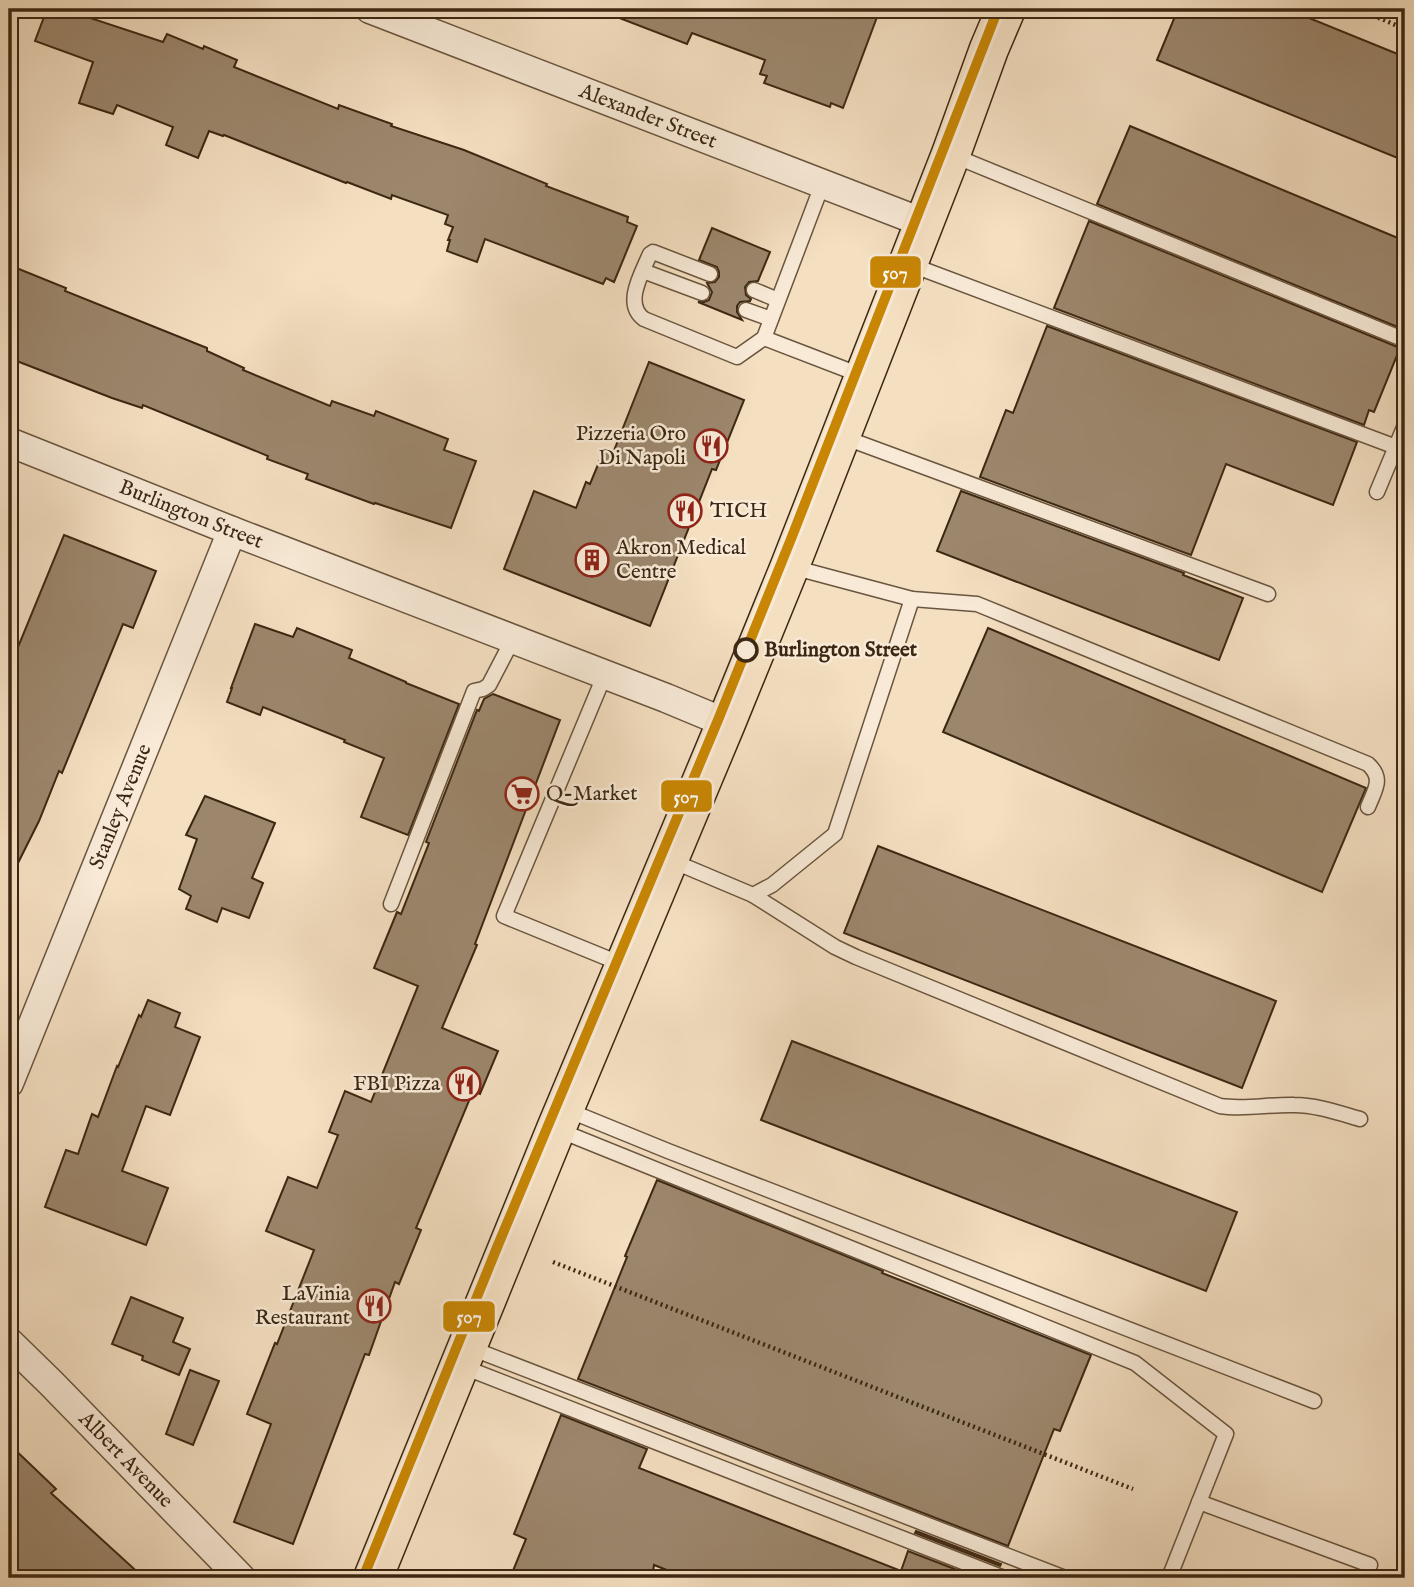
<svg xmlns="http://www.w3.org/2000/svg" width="1414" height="1587" font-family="'IM FELL English',serif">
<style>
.building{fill:#9c876d;stroke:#3c2712;stroke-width:2}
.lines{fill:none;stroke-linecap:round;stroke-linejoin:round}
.lane-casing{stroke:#6a553e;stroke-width:17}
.street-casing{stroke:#6a553e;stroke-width:31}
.primary-casing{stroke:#3c2712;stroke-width:41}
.path{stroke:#3c2712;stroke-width:4.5;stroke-dasharray:2 3.5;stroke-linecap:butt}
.lane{stroke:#f8ead7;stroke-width:14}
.street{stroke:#f8ead7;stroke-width:28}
.primary{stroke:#f4dfc1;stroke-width:38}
.tram-1-casing{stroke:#f8ead7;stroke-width:16}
.tram-1{stroke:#c88604;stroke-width:10}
.stop-dot{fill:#f8ead7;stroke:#3c2712;stroke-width:3.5}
.labels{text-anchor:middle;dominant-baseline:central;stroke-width:5;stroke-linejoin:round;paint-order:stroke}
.street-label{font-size:21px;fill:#3c2712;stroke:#f8ead7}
.poi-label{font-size:21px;fill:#3c2712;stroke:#f8ead7;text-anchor:end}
.stop-label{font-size:21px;font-weight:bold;fill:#3c2712;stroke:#f8ead7;text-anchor:start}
.line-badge{stroke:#f8ead7;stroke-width:2.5}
.badge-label{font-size:19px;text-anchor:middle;font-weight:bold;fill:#fff}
</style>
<rect width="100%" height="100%" fill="#f4dfc1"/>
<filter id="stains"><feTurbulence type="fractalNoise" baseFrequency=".00286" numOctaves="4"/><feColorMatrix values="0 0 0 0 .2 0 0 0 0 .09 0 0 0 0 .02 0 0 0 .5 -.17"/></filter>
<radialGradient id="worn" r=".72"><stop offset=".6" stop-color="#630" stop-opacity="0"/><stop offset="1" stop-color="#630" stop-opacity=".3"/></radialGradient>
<g class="building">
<path d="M 47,9 L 90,9 L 87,17 L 163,42 L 167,34 L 203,49 L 204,46 L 237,60 L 234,67 L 338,109 L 339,105 L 392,124 L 391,126 L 464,150 L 547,184 L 546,186 L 628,217 L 627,222 L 637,226 L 614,282 L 606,278 L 603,284 L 485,239 L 477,262 L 447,251 L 450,240 L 448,240 L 453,227 L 445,224 L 448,215 L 392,195 L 391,199 L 347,182 L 346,183 L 224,135 L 223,136 L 209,131 L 198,158 L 166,145 L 173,127 L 117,105 L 113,114 L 79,103 L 93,62 L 35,41 Z"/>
<path d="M 602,9 L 880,9 L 843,108 L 831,103 L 830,107 L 764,83 L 767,76 L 760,74 L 765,60 L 692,33 L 687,44 L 601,11 Z"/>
<path d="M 1178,9 L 1287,9 L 1405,57 L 1405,161 L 1157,60 Z"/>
<path d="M 1130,126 L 1405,241 L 1405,330 L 1097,204 Z"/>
<path d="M 1089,221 L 1400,348 L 1374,412 L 1369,410 L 1364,425 L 1054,308 Z"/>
<path d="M 712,228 L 770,252 L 758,281 L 749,282 L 745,287 L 746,295 L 751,299 L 750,301 L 740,302 L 737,306 L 737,312 L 742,320 L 698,302 L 704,302 L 709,300 L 712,292 L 707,283 L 715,282 L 719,277 L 719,272 L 717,267 L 699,260 Z"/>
<path d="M 9,265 L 66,288 L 65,291 L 207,348 L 207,351 L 244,368 L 243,370 L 330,406 L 332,401 L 374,416 L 376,411 L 448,439 L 444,450 L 476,461 L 451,528 L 375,503 L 374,504 L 306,479 L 308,474 L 267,459 L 268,456 L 143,405 L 142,408 L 112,398 L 9,358 Z"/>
<path d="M 1047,326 L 1357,442 L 1333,505 L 1226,464 L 1191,555 L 980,477 L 1006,410 L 1013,413 Z"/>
<path d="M 649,362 L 744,400 L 716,470 L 712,469 L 650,626 L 504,569 L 534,491 L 576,508 L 586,482 L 590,484 L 604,450 L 613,453 Z"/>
<path d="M 961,491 L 1184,573 L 1183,575 L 1243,598 L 1219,660 L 937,551 Z"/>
<path d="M 64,535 L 156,571 L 133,628 L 123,624 L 62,773 L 59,771 L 39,821 L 9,881 L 9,669 Z"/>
<path d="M 255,624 L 293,637 L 297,628 L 352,650 L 349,658 L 406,682 L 406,683 L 459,704 L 408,835 L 361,817 L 384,758 L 344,742 L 345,740 L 263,707 L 260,715 L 227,702 L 232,688 L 231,688 Z"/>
<path d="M 988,628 L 1366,788 L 1322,892 L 943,732 Z"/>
<path d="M 493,694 L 560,720 L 475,944 L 477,945 L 442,1028 L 498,1051 L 480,1094 L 473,1091 L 416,1228 L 421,1230 L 399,1284 L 395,1282 L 369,1355 L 365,1354 L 293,1544 L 234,1522 L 271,1424 L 247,1414 L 275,1343 L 277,1344 L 314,1250 L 266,1231 L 288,1177 L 317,1188 L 338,1135 L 329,1132 L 345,1091 L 371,1102 L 418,986 L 374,968 L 397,912 L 401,914 L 429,843 L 426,842 L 477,710 L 479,711 L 484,699 Z"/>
<path d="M 205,796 L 275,823 L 252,878 L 263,883 L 249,918 L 222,908 L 217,922 L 186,909 L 191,896 L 179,889 L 197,839 L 186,835 Z"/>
<path d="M 878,846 L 1276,1001 L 1242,1088 L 844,933 Z"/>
<path d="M 148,1000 L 180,1013 L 175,1027 L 200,1037 L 170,1115 L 146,1106 L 122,1171 L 168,1188 L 146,1245 L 45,1207 L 66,1150 L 78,1154 L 92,1114 L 98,1117 L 117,1066 L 118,1067 L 139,1015 L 141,1017 Z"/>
<path d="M 792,1041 L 1237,1212 L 1206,1291 L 761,1120 Z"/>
<path d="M 657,1180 L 883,1271 L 882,1273 L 1091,1355 L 1060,1431 L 1054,1429 L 1008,1546 L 578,1379 L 627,1257 L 625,1256 Z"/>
<path d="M 131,1297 L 183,1318 L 173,1342 L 190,1349 L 179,1375 L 142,1360 L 143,1356 L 112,1344 Z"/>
<path d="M 190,1370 L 219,1381 L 193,1445 L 166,1434 Z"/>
<path d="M 561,1415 L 647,1449 L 639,1468 L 901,1571 L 908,1551 L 978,1578 L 687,1578 L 654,1565 L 652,1578 L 510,1578 L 526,1539 L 514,1534 Z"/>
<path d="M 9,1444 L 56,1489 L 51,1493 L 144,1578 L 9,1578 Z"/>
<path d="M 916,1531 L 1001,1564 L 1000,1566 L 915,1533 Z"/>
</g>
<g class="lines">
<defs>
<g id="lane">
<path d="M 952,155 L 1405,340"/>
<path d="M 909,264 L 1396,447"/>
<path d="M 643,271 L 702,293"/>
<path d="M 710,274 L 653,252 L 650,254 C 642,273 623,304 644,319 L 737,357 L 764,338 L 863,376"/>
<path d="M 754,290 L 778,300"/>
<path d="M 746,310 L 771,319"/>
<path d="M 764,338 L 822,185"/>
<path d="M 843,437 L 1268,594"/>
<path d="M 1377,492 L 1405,425"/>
<path d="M 792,567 L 912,599 L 977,604 L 1368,764 C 1384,779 1375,789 1368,807"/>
<path d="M 605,674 L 504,916 L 624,965"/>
<path d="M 670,860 L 753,895 L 772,885 L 835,834 L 912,599"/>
<path d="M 753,895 L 835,947 L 856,957 L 1220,1106 C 1245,1110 1269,1104 1294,1105 C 1316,1105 1339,1113 1360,1119"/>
<path d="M 391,904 L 474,691 L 483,689 L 489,685 L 513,639"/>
<path d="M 565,1109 L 668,1151 L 1314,1401"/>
<path d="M 556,1129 L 1135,1363 L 1226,1434 L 1169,1578"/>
<path d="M 468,1347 L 1065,1578"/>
<path d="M 461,1366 L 1004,1578"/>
<path d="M 1199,1502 L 1370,1565"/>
</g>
<g id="street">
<path id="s1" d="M 370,9 L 924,223"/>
<path id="s2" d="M 9,442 L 232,531 L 666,698 L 726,723"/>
<path id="s3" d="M 9,1083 L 232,531"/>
<path id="s4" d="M 9,1342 L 51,1383 L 241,1578"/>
</g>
<path id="primary" d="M 373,1578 L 556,1129 L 726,723 L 790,566 L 951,154 L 989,49 L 1006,9"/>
</defs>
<use href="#lane" class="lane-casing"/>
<use href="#street" class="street-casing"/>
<use href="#primary" class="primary-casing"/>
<g class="path">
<path d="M 1358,9 L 1405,29"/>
<path d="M 553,1262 L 1133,1489"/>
</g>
<use href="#lane" class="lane"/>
<use href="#street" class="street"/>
<use href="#primary" class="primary"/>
<defs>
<path id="tram-1" d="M 363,1578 L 498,1245 L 718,720 L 791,539 L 998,9"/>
</defs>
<use href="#tram-1" class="tram-1-casing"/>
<use href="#tram-1" class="tram-1"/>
</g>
<defs>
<symbol id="restaurant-ring" viewBox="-11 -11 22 22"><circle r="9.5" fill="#f8ead7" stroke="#8f2418" stroke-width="1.5"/><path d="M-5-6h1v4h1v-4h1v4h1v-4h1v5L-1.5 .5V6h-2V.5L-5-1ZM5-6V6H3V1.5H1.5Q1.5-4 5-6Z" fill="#8f2418"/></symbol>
<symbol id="building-ring" viewBox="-11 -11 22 22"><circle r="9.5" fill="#f8ead7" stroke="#8f2418" stroke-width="1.5"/><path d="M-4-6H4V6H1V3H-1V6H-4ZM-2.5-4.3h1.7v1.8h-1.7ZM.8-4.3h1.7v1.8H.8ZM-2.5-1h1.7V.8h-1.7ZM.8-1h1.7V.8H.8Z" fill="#8f2418"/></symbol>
<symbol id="supermarket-ring" viewBox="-11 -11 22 22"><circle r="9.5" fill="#f8ead7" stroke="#8f2418" stroke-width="1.5"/><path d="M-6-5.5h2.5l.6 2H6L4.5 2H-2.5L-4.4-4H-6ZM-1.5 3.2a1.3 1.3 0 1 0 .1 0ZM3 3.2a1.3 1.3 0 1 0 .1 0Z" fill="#8f2418"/></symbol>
</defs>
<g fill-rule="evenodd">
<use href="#restaurant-ring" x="692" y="427" width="38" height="38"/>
<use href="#restaurant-ring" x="666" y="492" width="38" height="38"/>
<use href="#building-ring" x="573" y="541" width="38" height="38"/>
<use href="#supermarket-ring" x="503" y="775" width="38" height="38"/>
<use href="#restaurant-ring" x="445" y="1065" width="38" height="38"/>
<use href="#restaurant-ring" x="355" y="1287" width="38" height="38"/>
</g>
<circle class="stop-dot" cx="746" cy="650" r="11"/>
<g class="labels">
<g class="street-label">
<text stroke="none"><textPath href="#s1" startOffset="298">Alexander Street</textPath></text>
<text stroke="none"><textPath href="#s2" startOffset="196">Burlington Street</textPath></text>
<text stroke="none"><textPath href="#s3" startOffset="298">Stanley Avenue</textPath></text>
<text stroke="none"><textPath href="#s4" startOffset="166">Albert Avenue</textPath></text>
</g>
<g class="poi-label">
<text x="686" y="434">Pizzeria Oro<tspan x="686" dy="24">Di Napoli</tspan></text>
<text x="710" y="511" text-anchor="start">TICH</text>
<text x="616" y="548" text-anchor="start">Akron Medical<tspan x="616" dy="24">Centre</tspan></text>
<text x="546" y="794" text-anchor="start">Q-Market</text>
<text x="440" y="1084">FBI Pizza</text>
<text x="350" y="1294">LaVinia<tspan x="350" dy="24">Restaurant</tspan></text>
</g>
<g class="stop-label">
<text x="764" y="650">Burlington Street</text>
</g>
</g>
<g class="line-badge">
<rect x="869" y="255" width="53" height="34" rx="7" fill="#c88604"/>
<rect x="660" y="779" width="53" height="34" rx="7" fill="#c88604"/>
<rect x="442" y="1300" width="54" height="33" rx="7" fill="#c88604"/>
</g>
<g class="badge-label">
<text x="895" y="279">507</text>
<text x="686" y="803">507</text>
<text x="469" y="1323">507</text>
</g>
<rect width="1414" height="1587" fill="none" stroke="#f4dfc1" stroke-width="35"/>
<rect x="10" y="10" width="1393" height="1566" fill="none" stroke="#3c2712" stroke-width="3.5"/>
<rect x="18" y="18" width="1379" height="1552" fill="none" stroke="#3c2712" stroke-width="2"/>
<rect width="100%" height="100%" filter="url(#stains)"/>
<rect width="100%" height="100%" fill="url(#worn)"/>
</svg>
